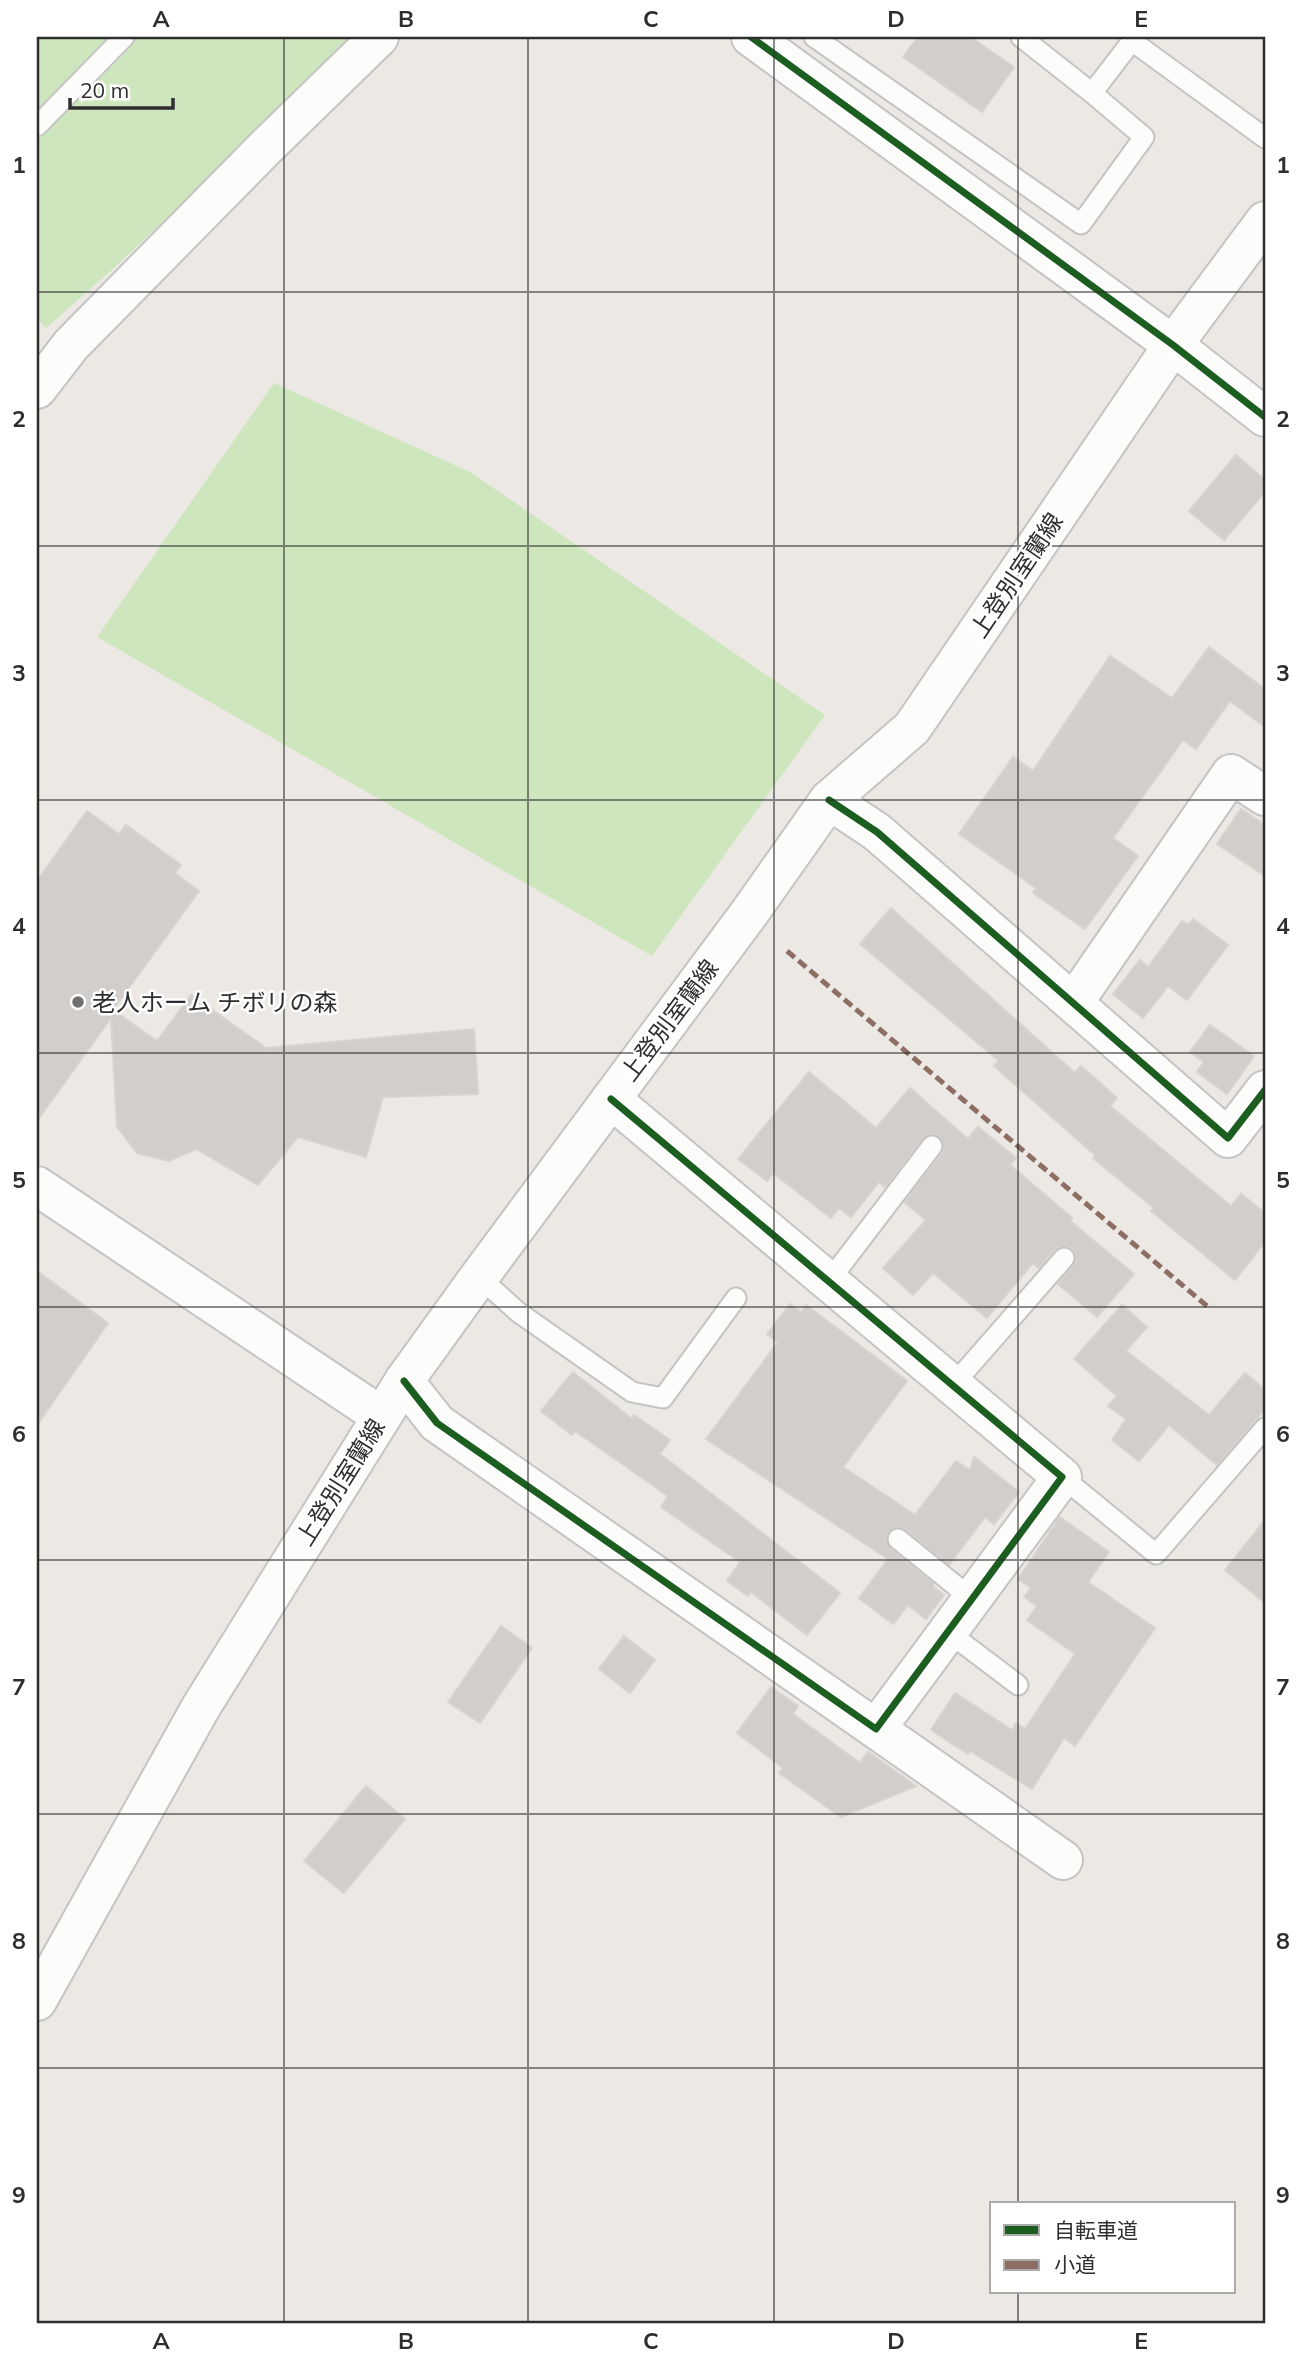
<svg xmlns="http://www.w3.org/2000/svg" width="1302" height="2360" font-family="Mulish,'Noto Sans JP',sans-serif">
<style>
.green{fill:#cee6be}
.building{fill:#d1cecb;stroke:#d7d4d0;stroke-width:2}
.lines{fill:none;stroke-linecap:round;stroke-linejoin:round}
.service-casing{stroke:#c5c4c5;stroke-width:23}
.minor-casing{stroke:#c5c4c5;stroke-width:42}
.secondary-casing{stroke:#c5c4c5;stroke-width:42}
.service{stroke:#fcfcfb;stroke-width:19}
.minor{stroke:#fcfcfb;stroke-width:38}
.secondary{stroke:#fcfcfb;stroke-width:38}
.quiet{stroke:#8d6e63;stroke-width:5;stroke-dasharray:10 5;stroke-linecap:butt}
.cycleway-casing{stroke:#fff;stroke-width:11}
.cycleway{stroke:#1b5e20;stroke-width:7}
.grid{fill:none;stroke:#2e2e2e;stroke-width:2;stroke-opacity:0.55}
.poi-dot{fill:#706f6e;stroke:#fff;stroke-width:2.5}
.labels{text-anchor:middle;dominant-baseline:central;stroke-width:5;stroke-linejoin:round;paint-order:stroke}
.street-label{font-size:24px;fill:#2e2e2e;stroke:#fff}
.poi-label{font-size:24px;fill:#2e2e2e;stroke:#fff;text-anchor:start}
.neatline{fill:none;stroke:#2e2e2e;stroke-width:2.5}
.grid-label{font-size:23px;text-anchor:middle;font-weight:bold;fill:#2e2e2e}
</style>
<rect width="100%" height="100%" fill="#ece8e4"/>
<g class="green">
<path d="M 37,37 L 357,37 L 114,268 L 46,328 L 37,319 Z"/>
<path d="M 274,383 L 470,472 L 825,715 L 652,956 L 97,637 Z"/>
</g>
<g class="building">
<path d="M 918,37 L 970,37 L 1014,67 L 982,112 L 903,57 Z"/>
<path d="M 1236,455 L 1265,480 L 1265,492 L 1224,540 L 1189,511 Z"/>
<path d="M 1209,647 L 1265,689 L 1265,727 L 1230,701 L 1196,749 L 1183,740 L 1113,838 L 1138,856 L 1085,929 L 1033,893 L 1036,888 L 959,834 L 1013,757 L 1033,771 L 1110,656 L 1172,698 Z"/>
<path d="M 1241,809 L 1265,825 L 1265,876 L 1217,844 Z"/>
<path d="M 87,811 L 119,834 L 126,825 L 181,865 L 175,873 L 199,891 L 113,1010 L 157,1041 L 191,995 L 266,1048 L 474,1029 L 478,1094 L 383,1097 L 366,1157 L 298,1137 L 258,1185 L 196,1149 L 169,1161 L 137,1153 L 117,1127 L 111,1018 L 37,1121 L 37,881 Z"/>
<path d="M 891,908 L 1075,1073 L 1081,1066 L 1117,1098 L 1110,1106 L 1174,1159 L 1231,1206 L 1241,1194 L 1265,1213 L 1265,1242 L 1235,1280 L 1151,1211 L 1154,1208 L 1093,1158 L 1095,1155 L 994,1066 L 999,1061 L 860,944 Z"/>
<path d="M 1193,919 L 1228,945 L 1187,1000 L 1168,986 L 1143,1018 L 1113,994 L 1140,960 L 1148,967 L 1182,921 L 1188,925 Z"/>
<path d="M 1210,1025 L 1254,1056 L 1227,1094 L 1197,1072 L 1204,1062 L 1190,1052 Z"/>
<path d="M 809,1072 L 876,1128 L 910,1088 L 968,1139 L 978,1127 L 1016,1158 L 1010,1165 L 1072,1218 L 1070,1221 L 1134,1274 L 1097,1317 L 1058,1284 L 1076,1261 L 1073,1249 L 1066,1246 L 1055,1249 L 1039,1268 L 1033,1263 L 987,1318 L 933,1273 L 913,1295 L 883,1268 L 926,1220 L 904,1202 L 942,1153 L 944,1147 L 940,1137 L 933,1134 L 923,1138 L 885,1187 L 879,1182 L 851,1217 L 839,1208 L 831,1218 L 773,1173 L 767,1181 L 738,1159 Z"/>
<path d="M 37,1271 L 108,1323 L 37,1425 Z"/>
<path d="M 790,1304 L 801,1312 L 806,1305 L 907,1381 L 843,1467 L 915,1515 L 956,1461 L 970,1470 L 974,1457 L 1019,1492 L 994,1524 L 985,1517 L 949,1565 L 905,1529 L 894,1527 L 888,1532 L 886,1538 L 890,1548 L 934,1584 L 933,1587 L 944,1595 L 926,1619 L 908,1605 L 893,1624 L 859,1598 L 888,1559 L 706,1439 L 778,1342 L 767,1334 Z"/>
<path d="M 1122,1305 L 1147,1327 L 1126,1351 L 1209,1415 L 1245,1373 L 1265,1390 L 1265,1409 L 1217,1465 L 1169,1425 L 1139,1461 L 1112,1440 L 1126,1419 L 1108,1406 L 1117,1396 L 1074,1359 Z"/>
<path d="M 573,1372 L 632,1419 L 634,1415 L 670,1440 L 660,1454 L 840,1593 L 807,1635 L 751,1592 L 748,1596 L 727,1581 L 740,1562 L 661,1507 L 668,1496 L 575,1431 L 572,1435 L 541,1411 Z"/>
<path d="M 1060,1517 L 1109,1552 L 1088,1582 L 1155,1628 L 1075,1746 L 1064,1738 L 1032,1789 L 970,1751 L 968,1754 L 931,1730 L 955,1693 L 1012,1730 L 1016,1723 L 1025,1729 L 1075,1654 L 1027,1620 L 1037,1606 L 1024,1597 L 1031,1588 L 1018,1579 Z"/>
<path d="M 1265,1520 L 1265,1603 L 1225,1570 Z"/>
<path d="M 501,1626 L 532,1648 L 480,1723 L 448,1702 Z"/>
<path d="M 624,1636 L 655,1660 L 630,1693 L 599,1669 Z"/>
<path d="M 771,1687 L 798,1706 L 793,1714 L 860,1763 L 868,1752 L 916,1786 L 841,1817 L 779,1773 L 783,1768 L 737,1733 Z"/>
<path d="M 366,1786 L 405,1819 L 344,1893 L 304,1861 Z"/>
</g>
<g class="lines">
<defs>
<g id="service">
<path d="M 814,37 L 1081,224 L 1144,137 L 1092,93"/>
<path d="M 1021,37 L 1092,93 L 1132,41 L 1265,138"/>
<path d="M 37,126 L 124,37"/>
<path d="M 479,1277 L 518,1312 L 632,1392 L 663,1398 L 736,1298"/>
<path d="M 829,1281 L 932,1146"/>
<path d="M 953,1385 L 1064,1258"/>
<path d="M 1062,1477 L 1156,1554 L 1265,1428"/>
<path d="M 898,1539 L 972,1599"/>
<path d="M 948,1632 L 1018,1685"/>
</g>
<g id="minor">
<path d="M 751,37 L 1173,345 L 1265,417"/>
<path d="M 37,389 L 71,345 L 264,149 L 379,37"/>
<path d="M 829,800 L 877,832 L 1228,1138 L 1265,1090"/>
<path d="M 1074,1002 L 1231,774 L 1265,796"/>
<path d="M 37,1186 L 381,1416"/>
<path d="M 404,1381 L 437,1423 L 876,1729 L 1062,1477 L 611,1099"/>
<path d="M 876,1729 L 1063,1860"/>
</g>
<path id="secondary" d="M 37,2001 L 201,1707 L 404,1381 L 479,1277 L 750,912 L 829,800 L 912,728 L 1173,345 L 1265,221"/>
</defs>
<use href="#service" class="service-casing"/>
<use href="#minor" class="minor-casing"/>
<use href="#secondary" class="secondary-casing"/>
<use href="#service" class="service"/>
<use href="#minor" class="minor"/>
<use href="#secondary" class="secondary"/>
<path class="quiet" d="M 787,951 L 1207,1306"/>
<defs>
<g id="cycleway">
<path d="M 751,37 L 1173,345 L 1265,417"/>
<path d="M 829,800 L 877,832 L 1228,1138 L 1265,1090"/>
<path d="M 404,1381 L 437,1423 L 876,1729 L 1062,1477 L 611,1099"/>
</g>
</defs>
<use href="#cycleway" class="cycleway-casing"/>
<use href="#cycleway" class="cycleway"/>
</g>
<path class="grid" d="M 284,37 L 284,2323M 528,37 L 528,2323M 774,37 L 774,2323M 1018,37 L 1018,2204M 37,292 L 1265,292M 37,546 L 1265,546M 37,800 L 1265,800M 37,1053 L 1265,1053M 37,1307 L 1265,1307M 37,1560 L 1265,1560M 37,1814 L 1265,1814M 37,2068 L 1265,2068M 1018,2292 L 1018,2323"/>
<circle class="poi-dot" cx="78" cy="1002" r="7"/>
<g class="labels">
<g class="street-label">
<text transform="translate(1016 575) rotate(-56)">上登別室蘭線</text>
<text transform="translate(669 1020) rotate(-53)">上登別室蘭線</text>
<text transform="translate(340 1482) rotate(-58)">上登別室蘭線</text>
</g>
<g class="poi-label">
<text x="92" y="1002">老人ホーム チボリの森</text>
</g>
</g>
<rect width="1302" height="2360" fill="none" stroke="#ffffff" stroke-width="77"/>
<rect x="990" y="2202" width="245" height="91" fill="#ffffff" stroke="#ababab" stroke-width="2"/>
<rect x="1004" y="2225" width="35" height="10" fill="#1b5e20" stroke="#ababab" stroke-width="2"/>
<text x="1054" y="2238" font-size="21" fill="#2e2e2e">自転車道</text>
<rect x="1004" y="2260" width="35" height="10" fill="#8d6e63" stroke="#ababab" stroke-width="2"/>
<text x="1054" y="2272" font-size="21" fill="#2e2e2e">小道</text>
<path d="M70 98v10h103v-10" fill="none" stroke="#2e2e2e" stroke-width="3.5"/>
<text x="80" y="98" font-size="21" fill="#2e2e2e" stroke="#ffffff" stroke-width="5" paint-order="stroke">20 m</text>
<rect x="38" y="38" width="1226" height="2284" class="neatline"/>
<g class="grid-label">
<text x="161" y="27">A</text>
<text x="406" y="27">B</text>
<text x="651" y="27">C</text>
<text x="896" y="27">D</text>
<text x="1141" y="27">E</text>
<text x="19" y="173">1</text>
<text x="1283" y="173">1</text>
<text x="19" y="427">2</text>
<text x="1283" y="427">2</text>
<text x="19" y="681">3</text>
<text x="1283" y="681">3</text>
<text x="19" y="934">4</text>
<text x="1283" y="934">4</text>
<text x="19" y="1188">5</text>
<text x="1283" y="1188">5</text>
<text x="19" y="1442">6</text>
<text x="1283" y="1442">6</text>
<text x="19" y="1695">7</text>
<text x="1283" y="1695">7</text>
<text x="19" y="1949">8</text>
<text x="1283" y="1949">8</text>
<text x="19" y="2203">9</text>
<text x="1283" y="2203">9</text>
<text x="161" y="2349">A</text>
<text x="406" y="2349">B</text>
<text x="651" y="2349">C</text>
<text x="896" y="2349">D</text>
<text x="1141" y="2349">E</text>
</g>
</svg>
